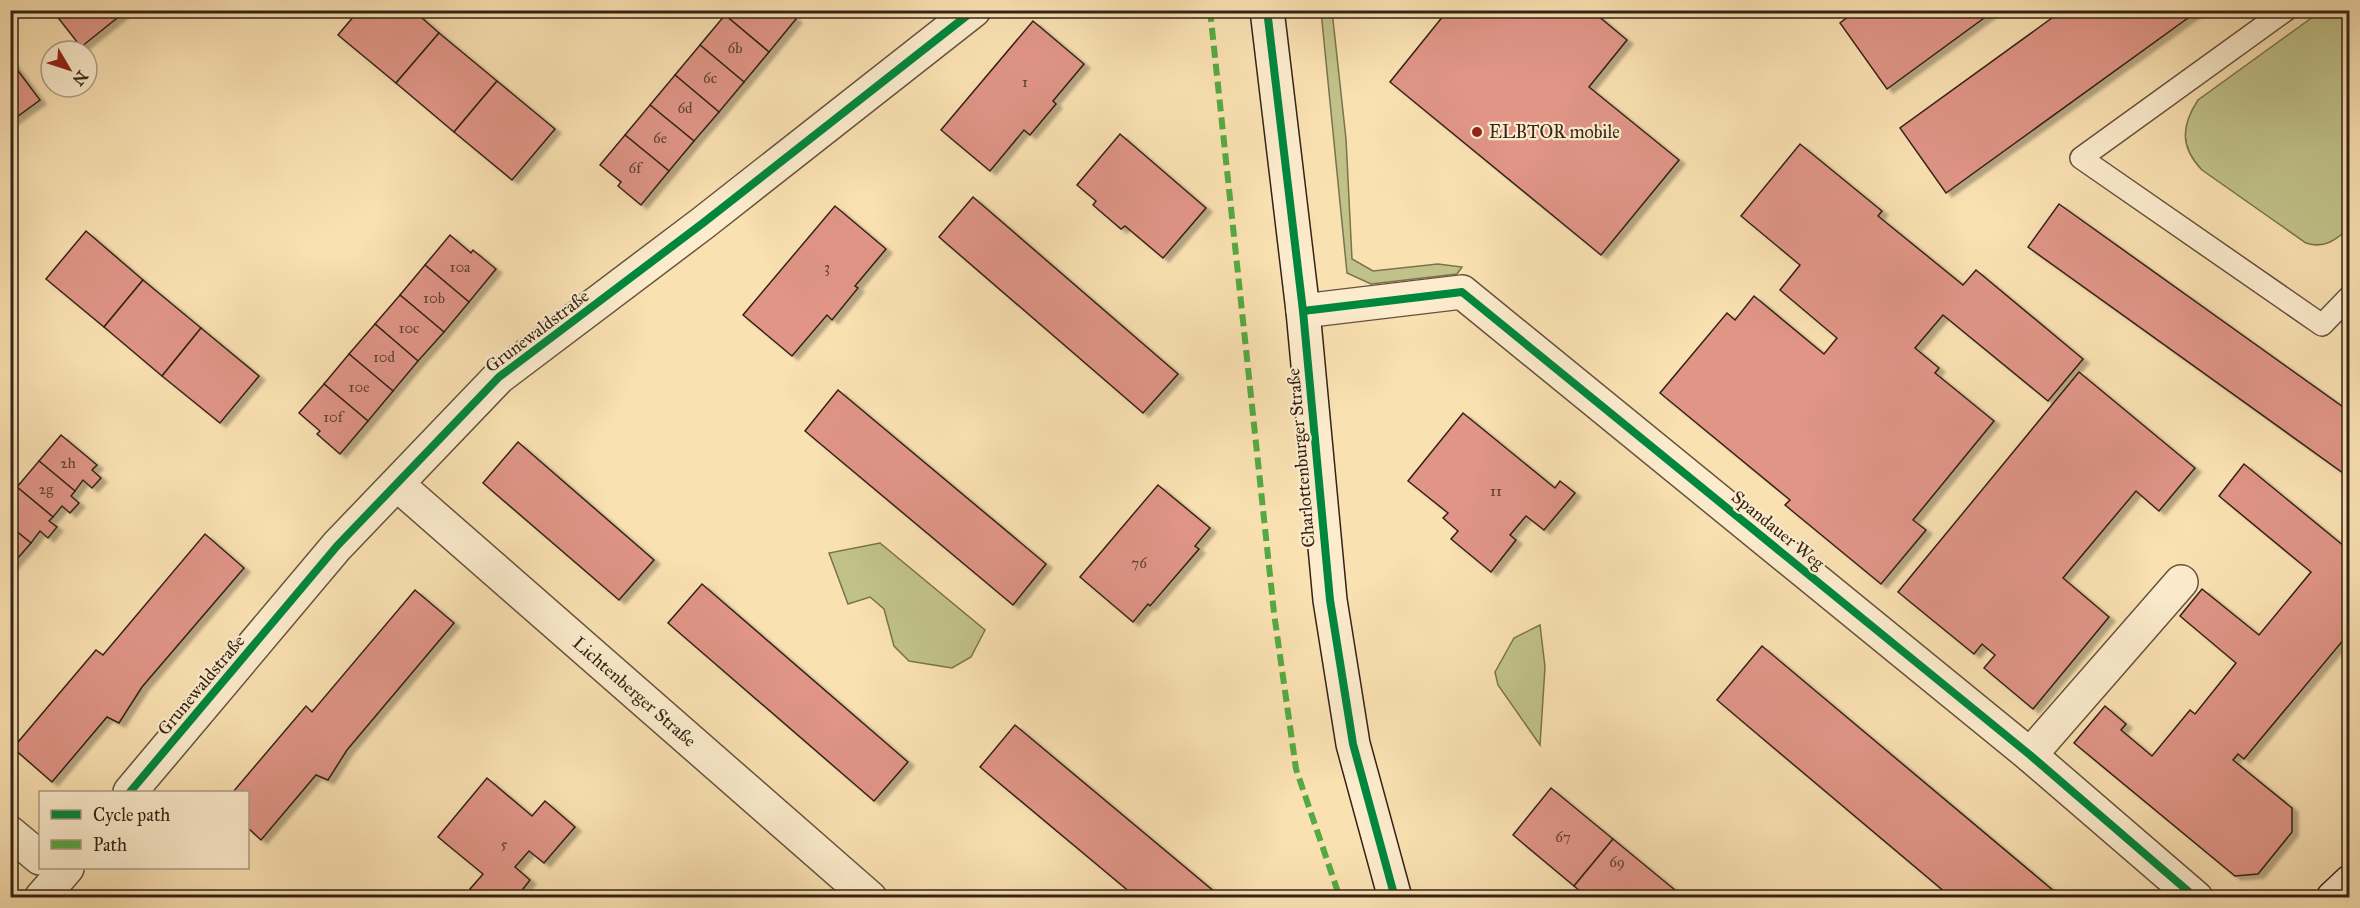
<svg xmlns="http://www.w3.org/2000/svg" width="2360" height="908" font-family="'IM FELL Great Primer',serif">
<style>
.green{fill:#c1c28a;stroke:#7a7250;stroke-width:1.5}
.building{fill:#e09587;stroke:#342316;stroke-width:1.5;filter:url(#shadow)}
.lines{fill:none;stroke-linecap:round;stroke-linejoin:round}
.lane-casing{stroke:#66523d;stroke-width:24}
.street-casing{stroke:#66523d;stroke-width:36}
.secondary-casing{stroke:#342316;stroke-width:36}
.lane{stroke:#fceccd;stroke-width:21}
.street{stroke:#fceccd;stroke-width:33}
.secondary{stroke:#fceccd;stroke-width:33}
.quiet{stroke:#54aa42;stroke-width:6;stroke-dasharray:12 6;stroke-linecap:butt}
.cycleway-casing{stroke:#fceccd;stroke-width:11}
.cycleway{stroke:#00873e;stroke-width:8}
.poi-dot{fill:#8f2418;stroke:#fceccd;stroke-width:2}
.labels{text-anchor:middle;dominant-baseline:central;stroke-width:4.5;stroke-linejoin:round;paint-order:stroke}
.number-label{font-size:15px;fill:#5f4032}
.poi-label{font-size:18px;fill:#342316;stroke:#fceccd;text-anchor:start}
.street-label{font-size:18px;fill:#342316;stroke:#fceccd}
</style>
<defs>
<filter id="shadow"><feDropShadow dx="6" dy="4" stdDeviation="1.5" flood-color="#0004"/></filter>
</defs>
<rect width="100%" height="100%" fill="#fae1b2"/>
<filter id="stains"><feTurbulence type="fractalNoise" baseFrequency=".00333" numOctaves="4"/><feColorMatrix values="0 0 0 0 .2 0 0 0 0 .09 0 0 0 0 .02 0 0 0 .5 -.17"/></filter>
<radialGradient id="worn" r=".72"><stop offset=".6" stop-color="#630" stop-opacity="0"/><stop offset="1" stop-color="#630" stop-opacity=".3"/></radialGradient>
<g class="green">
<path d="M 1321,11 L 1332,11 L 1346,139 L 1352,259 L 1373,271 L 1438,264 L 1462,267 L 1457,274 L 1371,284 L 1347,273 Z"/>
<path d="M 2321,11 L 2350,11 L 2349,228 C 2336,240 2324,249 2306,243 L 2202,170 C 2180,147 2181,126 2198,100 Z"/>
<path d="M 880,543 L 985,630 L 971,657 L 952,668 L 909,661 L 894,646 L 884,609 L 870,597 L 848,604 L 829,553 Z"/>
<path d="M 1540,625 L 1545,667 L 1540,745 L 1498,685 L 1495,672 L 1514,638 Z"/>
</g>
<g class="building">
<path d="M 52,10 L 119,10 L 122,14 L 81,47 Z"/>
<path d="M 359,10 L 413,10 L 439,33 L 396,83 L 338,35 Z"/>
<path d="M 729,10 L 786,10 L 796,19 L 769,52 L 725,15 Z"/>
<path d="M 1448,10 L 1591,10 L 1627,40 L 1589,87 L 1679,160 L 1601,255 L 1390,82 Z"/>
<path d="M 1857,10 L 1995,10 L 1887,89 L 1840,23 Z"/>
<path d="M 2063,10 L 2199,10 L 1946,193 L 1900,128 Z"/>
<path d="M 725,15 L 769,52 L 744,82 L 700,45 Z"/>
<path d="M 1033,21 L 1084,64 L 1053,101 L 1056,104 L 1030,135 L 1024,130 L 990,171 L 941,130 Z"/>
<path d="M 439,33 L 497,81 L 454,132 L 396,83 Z"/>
<path d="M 700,45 L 744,82 L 719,112 L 675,75 Z"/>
<path d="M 10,60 L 40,100 L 10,122 Z"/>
<path d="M 675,75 L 719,112 L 694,141 L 650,105 Z"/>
<path d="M 497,81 L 555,129 L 512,180 L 454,132 Z"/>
<path d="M 650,105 L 694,141 L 669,171 L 625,135 Z"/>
<path d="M 1120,134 L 1206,208 L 1163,258 L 1125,226 L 1121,229 L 1093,205 L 1096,201 L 1077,185 Z"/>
<path d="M 625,135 L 669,171 L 641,205 L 618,186 L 621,182 L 600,165 Z"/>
<path d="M 1800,144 L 1882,211 L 1878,216 L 1963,285 L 1976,270 L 2083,359 L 2048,401 L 1943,315 L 1915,348 L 1939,368 L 1935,373 L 1994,421 L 1913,520 L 1926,530 L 1881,584 L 1785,505 L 1790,500 L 1660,393 L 1727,313 L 1735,320 L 1754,296 L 1824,354 L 1837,338 L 1780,290 L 1800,265 L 1741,216 Z"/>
<path d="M 973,197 L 1178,374 L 1143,413 L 939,237 Z"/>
<path d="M 2059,204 L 2350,412 L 2350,478 L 2028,247 Z"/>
<path d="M 835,206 L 886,249 L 855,286 L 858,288 L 832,320 L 827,315 L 792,356 L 743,315 Z"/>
<path d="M 86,231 L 143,280 L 104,327 L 46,279 Z"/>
<path d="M 450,235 L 471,253 L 473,250 L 496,269 L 469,302 L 425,265 Z"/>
<path d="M 425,265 L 469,302 L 444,332 L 400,295 Z"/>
<path d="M 143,280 L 201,328 L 162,376 L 104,327 Z"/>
<path d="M 400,295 L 444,332 L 418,361 L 375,324 Z"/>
<path d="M 375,324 L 418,361 L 393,391 L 349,354 Z"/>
<path d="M 201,328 L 259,376 L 220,423 L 162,376 Z"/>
<path d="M 349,354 L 393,391 L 368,421 L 324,384 Z"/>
<path d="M 2079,372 L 2195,468 L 2159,511 L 2136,491 L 2063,578 L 2109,617 L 2033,709 L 1984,668 L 1995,655 L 1982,644 L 1974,654 L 1898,592 Z"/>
<path d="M 324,384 L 368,421 L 340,454 L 317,434 L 320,431 L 299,413 Z"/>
<path d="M 838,390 L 1046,564 L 1013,605 L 805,431 Z"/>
<path d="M 1463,413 L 1555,488 L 1560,481 L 1575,493 L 1544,530 L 1526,516 L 1510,535 L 1516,540 L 1491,572 L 1451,539 L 1458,531 L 1443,518 L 1448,513 L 1408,481 Z"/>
<path d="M 61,435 L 97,465 L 92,470 L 101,478 L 92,488 L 83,480 L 75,491 L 39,461 Z"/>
<path d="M 518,442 L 654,560 L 619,600 L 483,483 Z"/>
<path d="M 39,461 L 75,491 L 71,496 L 79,503 L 70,513 L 62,506 L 53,517 L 17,487 Z"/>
<path d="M 2244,464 L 2350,551 L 2350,632 L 2244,759 L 2238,754 L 2233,760 L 2292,808 L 2292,832 L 2258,874 L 2235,876 L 2074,743 L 2105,706 L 2126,724 L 2121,730 L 2152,756 L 2190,710 L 2195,714 L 2236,663 L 2180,616 L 2202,589 L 2259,635 L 2311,572 L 2219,496 Z"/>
<path d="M 1158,485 L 1210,528 L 1195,546 L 1199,549 L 1150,606 L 1148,604 L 1133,622 L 1080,577 Z"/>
<path d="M 17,487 L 53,517 L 49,521 L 57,527 L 48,538 L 40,531 L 31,543 L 10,526 L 10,494 Z"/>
<path d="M 10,526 L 31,543 L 10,567 Z"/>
<path d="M 205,534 L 244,568 L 142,687 L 119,723 L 107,717 L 52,782 L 13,748 L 96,650 L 103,655 Z"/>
<path d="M 702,584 L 908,762 L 874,801 L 668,623 Z"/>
<path d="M 415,590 L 454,623 L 347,750 L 328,780 L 316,775 L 261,840 L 248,828 L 248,792 L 233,792 L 306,706 L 312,712 Z"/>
<path d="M 1762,646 L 2061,897 L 2061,898 L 1952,898 L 1756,733 L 1717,700 Z"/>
<path d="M 1015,725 L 1222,898 L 1137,898 L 980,767 Z"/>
<path d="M 487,778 L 532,816 L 545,801 L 575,827 L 544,863 L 529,851 L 515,867 L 530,880 L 516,898 L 480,898 L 470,889 L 483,874 L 438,837 Z"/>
<path d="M 1551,788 L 1613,839 L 1574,886 L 1513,835 Z"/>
<path d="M 1613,839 L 1675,890 L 1669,898 L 1588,898 L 1574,886 Z"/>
</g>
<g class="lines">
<defs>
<path id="lane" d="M 2286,10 L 2081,158 L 2322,325 L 2350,296"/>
<g id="street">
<path d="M 1303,311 L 1462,292 L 2030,755 L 2196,898"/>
<path id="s1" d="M 398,485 L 870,898"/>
<path d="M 2030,755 L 2181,582"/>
<path d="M 130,792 L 337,546 L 499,377 L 703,223 L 974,10"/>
<path d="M 10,833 L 40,858"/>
<path d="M 41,898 L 67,868"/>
</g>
<g id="secondary">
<path d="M 1267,10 L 1303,311 L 1330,600 L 1353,744 L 1395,898"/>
<path d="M 2333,898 L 2350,882"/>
</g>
</defs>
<use href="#lane" class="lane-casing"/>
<use href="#street" class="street-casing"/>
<use href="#secondary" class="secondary-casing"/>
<use href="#lane" class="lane"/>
<use href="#street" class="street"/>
<use href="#secondary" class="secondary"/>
<path class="quiet" d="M 1210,10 L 1274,613 L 1296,769 L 1340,898"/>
<defs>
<g id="cycleway">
<path d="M 1267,10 L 1303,311 L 1330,600 L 1353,744 L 1395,898"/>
<path d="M 1303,311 L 1462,292 L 2030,755 L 2196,898"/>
<path d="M 130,792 L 337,546 L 499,377 L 703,223 L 974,10"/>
</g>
</defs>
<use href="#cycleway" class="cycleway-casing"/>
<use href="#cycleway" class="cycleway"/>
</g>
<circle class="poi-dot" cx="1477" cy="132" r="6"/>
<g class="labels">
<g class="number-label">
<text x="735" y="48">6b</text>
<text x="710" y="78">6c</text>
<text x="1025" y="82">1</text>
<text x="685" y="108">6d</text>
<text x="660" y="138">6e</text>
<text x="635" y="168">6f</text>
<text x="460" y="267">10a</text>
<text x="827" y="267">3</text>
<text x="434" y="298">10b</text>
<text x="409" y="328">10c</text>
<text x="384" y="357">10d</text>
<text x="359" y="387">10e</text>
<text x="333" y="417">10f</text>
<text x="68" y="463">2h</text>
<text x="46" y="489">2g</text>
<text x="1496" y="491">11</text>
<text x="1139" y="563">76</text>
<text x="1563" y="837">67</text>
<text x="504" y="844">5</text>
<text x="1617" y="862">69</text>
</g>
<g class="poi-label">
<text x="1489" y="132">ELBTOR mobile</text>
</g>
<g class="street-label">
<text transform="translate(537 331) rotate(-37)">Grunewaldstraße</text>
<text transform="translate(1301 458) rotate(-95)">Charlottenburger Straße</text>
<text transform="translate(1778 530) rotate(39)">Spandauer Weg</text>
<text transform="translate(201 685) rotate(-50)">Grunewaldstraße</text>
<text stroke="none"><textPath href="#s1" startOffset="314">Lichtenberger Straße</textPath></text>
</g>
</g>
<rect width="2360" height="908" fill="none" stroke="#fae1b2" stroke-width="36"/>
<rect x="12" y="12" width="2336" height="884" fill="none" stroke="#342316" stroke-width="3"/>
<rect x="18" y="18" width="2324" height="872" fill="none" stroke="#342316" stroke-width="1.5"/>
<rect x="39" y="791" width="210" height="78" fill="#fceccd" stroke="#ac9c84" stroke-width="1.5"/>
<rect x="51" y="810" width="30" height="9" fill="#00873e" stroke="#ac9c84" stroke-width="1.5"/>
<text x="93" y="821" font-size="18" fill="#342316">Cycle path</text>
<rect x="51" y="840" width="30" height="9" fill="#54aa42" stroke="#ac9c84" stroke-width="1.5"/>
<text x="93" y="851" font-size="18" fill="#342316">Path</text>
<g transform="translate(69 69) rotate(129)"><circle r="28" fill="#fceccd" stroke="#ac9c84" stroke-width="1.5"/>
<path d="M0-4.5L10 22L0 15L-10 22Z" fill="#8f2418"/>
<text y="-9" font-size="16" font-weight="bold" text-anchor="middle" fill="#342316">N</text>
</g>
<rect width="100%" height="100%" filter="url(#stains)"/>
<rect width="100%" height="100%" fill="url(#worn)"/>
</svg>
